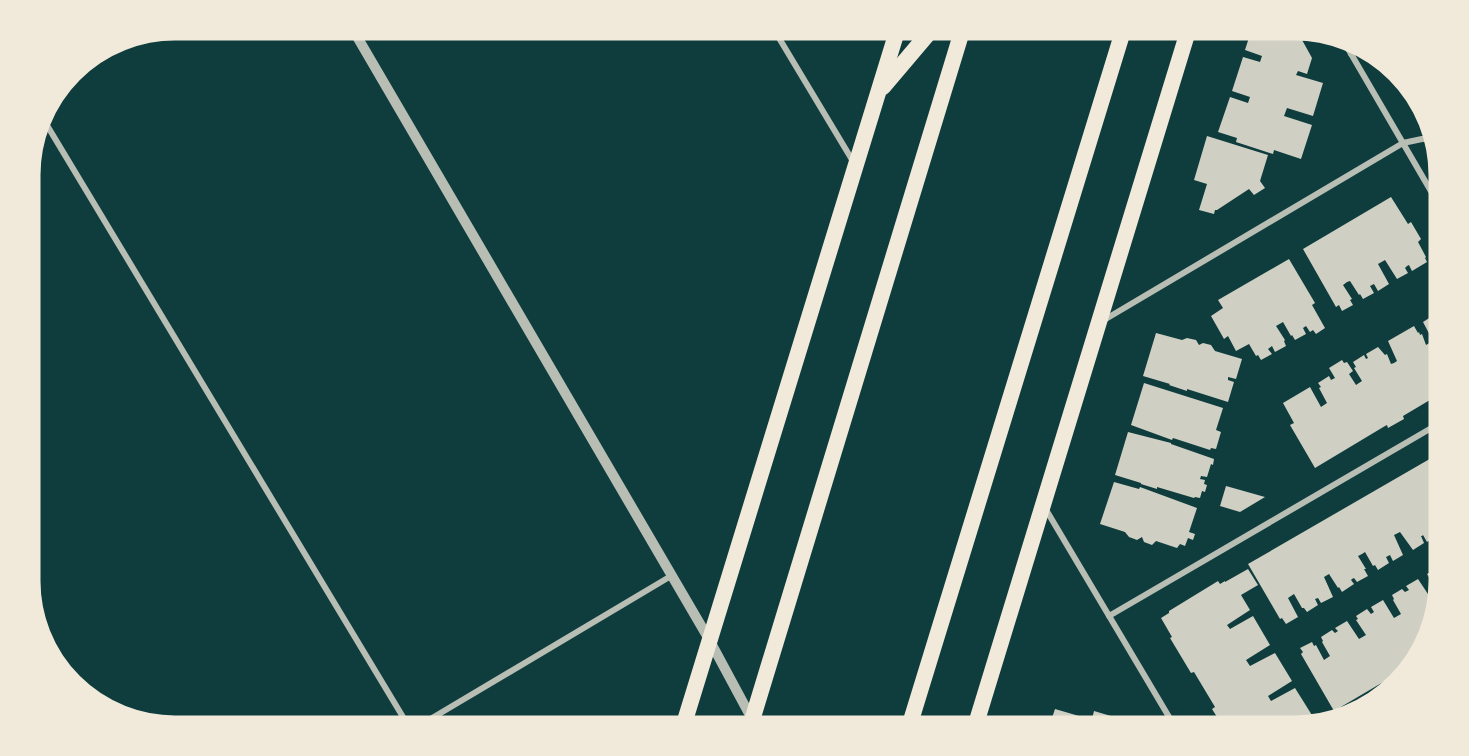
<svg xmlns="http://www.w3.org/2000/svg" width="1469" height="756" font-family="Poppins,sans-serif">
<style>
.building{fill:#cfcfc3}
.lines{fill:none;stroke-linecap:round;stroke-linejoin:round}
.minor{stroke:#b8beb3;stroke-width:6}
.tertiary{stroke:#b8beb3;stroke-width:10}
.trunk{stroke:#f1e9da;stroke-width:16}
.rim{fill:none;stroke:#f1e9da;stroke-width:3}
</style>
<rect width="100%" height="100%" fill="#0f3d3e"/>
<g class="building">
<path d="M 1252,28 L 1296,29 L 1312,58 L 1307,74 L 1298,71 L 1296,75 L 1323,83 L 1313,116 L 1287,108 L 1284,116 L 1312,125 L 1301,159 L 1274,150 L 1273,154 L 1236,142 L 1237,138 L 1218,132 L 1230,97 L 1248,103 L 1250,97 L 1232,91 L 1243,57 L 1260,62 L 1262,56 L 1245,50 Z"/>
<path d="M 1207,136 L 1268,155 L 1260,181 L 1265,188 L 1254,195 L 1249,189 L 1217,210 L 1215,210 L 1214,214 L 1199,210 L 1207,184 L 1194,180 Z"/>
<path d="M 1391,197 L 1408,224 L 1411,222 L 1421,239 L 1418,242 L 1426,257 L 1425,258 L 1427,262 L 1412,271 L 1409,265 L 1407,266 L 1405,268 L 1408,273 L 1397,279 L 1385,260 L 1378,264 L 1389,284 L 1378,291 L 1374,284 L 1370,286 L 1374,293 L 1363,299 L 1360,294 L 1359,295 L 1350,281 L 1347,282 L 1343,285 L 1352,299 L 1350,300 L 1353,305 L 1342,311 L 1339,305 L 1336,307 L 1303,249 Z"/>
<path d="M 1289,259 L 1315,303 L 1312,305 L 1325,328 L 1316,334 L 1313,330 L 1310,332 L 1306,326 L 1303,328 L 1306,334 L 1295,340 L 1292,335 L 1291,336 L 1283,322 L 1276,326 L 1285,340 L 1284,341 L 1286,346 L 1275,352 L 1272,346 L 1268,349 L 1272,354 L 1261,360 L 1258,355 L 1256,356 L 1249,344 L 1236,351 L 1228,336 L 1224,339 L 1211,316 L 1223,308 L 1218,300 Z"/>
<path d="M 1440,300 L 1440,394 L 1403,416 L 1404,419 L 1388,428 L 1387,425 L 1385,426 L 1315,468 L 1290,425 L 1294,423 L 1283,403 L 1310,387 L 1321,407 L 1327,403 L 1319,388 L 1321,387 L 1318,383 L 1329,376 L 1331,380 L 1335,378 L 1329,368 L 1342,360 L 1344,363 L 1347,362 L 1353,371 L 1349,374 L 1356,385 L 1362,381 L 1354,368 L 1356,367 L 1353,362 L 1364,355 L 1366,359 L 1368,358 L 1366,354 L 1378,347 L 1385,355 L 1387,354 L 1391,364 L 1394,363 L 1397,361 L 1388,341 L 1414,326 L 1418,333 L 1419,332 L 1420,335 L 1422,334 L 1426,345 L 1433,341 L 1423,322 L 1437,313 L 1432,305 Z"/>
<path d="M 1156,333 L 1182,340 L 1187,338 L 1196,340 L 1199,345 L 1203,343 L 1211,345 L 1215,351 L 1242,359 L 1236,379 L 1228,377 L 1228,380 L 1234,382 L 1228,402 L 1187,389 L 1187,391 L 1169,385 L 1170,384 L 1143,376 Z"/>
<path d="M 1144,383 L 1223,408 L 1216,430 L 1221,432 L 1216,449 L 1211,448 L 1210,450 L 1173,438 L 1172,440 L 1131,425 Z"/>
<path d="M 1128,432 L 1171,443 L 1171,444 L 1214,459 L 1213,465 L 1211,464 L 1207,477 L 1201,476 L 1200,479 L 1205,480 L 1204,484 L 1207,485 L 1205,492 L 1202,491 L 1200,498 L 1195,497 L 1194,498 L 1157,487 L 1157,489 L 1141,484 L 1141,483 L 1115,475 Z"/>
<path d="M 1440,453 L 1440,518 L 1436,511 L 1430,514 L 1438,527 L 1436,528 L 1440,534 L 1427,542 L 1423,535 L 1422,536 L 1421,536 L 1424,543 L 1413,550 L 1400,532 L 1394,535 L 1403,555 L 1393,561 L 1390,555 L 1386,557 L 1389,563 L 1378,570 L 1375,565 L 1373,566 L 1365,552 L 1362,554 L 1358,556 L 1366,569 L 1364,569 L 1368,576 L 1357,582 L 1354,578 L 1352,579 L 1351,580 L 1354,584 L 1342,592 L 1339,587 L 1338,588 L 1329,574 L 1324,577 L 1333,597 L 1321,603 L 1318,598 L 1315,599 L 1318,605 L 1307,612 L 1304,608 L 1302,608 L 1294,594 L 1288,598 L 1298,617 L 1286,624 L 1282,618 L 1280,619 L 1248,564 Z"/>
<path d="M 1114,482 L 1139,489 L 1140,487 L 1197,508 L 1189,532 L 1195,534 L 1193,540 L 1188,538 L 1185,546 L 1180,544 L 1177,548 L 1156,541 L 1152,545 L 1144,542 L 1142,537 L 1137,540 L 1129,537 L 1125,532 L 1100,524 Z"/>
<path d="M 1226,486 L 1265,497 L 1240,512 L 1220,506 Z"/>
<path d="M 1438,568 L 1440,572 L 1440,582 L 1425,646 L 1407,668 L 1334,711 L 1301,654 L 1303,652 L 1300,648 L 1312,642 L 1314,646 L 1316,645 L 1324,660 L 1330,656 L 1322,642 L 1323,641 L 1321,637 L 1332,630 L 1335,633 L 1338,631 L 1335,628 L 1347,621 L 1359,639 L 1366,635 L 1356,620 L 1358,619 L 1356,616 L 1367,609 L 1371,614 L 1374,612 L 1371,607 L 1383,600 L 1394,618 L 1401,614 L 1393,600 L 1394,599 L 1392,595 L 1402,589 L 1405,592 L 1409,590 L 1406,586 L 1418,579 L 1430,597 L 1436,594 L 1429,580 L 1430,579 L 1427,574 Z"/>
<path d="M 1248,569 L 1258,585 L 1241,595 L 1250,610 L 1227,625 L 1230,629 L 1253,616 L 1270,645 L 1246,660 L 1250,666 L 1275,653 L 1292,681 L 1268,696 L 1271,701 L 1295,688 L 1315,720 L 1303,727 L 1226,727 L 1224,724 L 1222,725 L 1212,709 L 1215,707 L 1194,672 L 1191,673 L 1170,638 L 1172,637 L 1161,618 L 1169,613 L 1169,611 L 1218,581 L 1220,584 L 1225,581 L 1225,582 Z"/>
<path d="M 1055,709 L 1079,716 L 1078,721 L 1083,722 L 1084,717 L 1092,719 L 1094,711 L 1121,719 L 1118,727 L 1049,727 Z"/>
</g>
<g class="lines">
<g class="minor">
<path d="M 773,28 L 854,163"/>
<path d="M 1343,40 L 1439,205"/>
<path d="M 1351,54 L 1363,47"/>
<path d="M 42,117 L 409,727"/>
<path d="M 1104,320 L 1403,143 L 1422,139 L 1433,139"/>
<path d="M 1045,508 L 1175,727"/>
<path d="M 1109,616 L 1440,423"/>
<path d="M 417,727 L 671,576"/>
</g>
<path class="tertiary" d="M 352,28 L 710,641 L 753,721"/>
<g class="trunk">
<path d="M 883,87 L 933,28"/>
<path d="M 683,727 L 898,28"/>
<path d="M 750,727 L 963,28"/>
<path d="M 909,727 L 1124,28"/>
<path d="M 975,727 L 1189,28"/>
</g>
</g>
<path d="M0 0H1469V756H0ZM175 39H1294A136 136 0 0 1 1430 175V581A136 136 0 0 1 1294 717H175A136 136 0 0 1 39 581V175A136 136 0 0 1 175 39Z" fill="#f1e9da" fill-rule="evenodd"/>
<path class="rim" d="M175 39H1294A136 136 0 0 1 1430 175V581A136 136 0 0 1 1294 717H175A136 136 0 0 1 39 581V175A136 136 0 0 1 175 39Z"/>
</svg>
